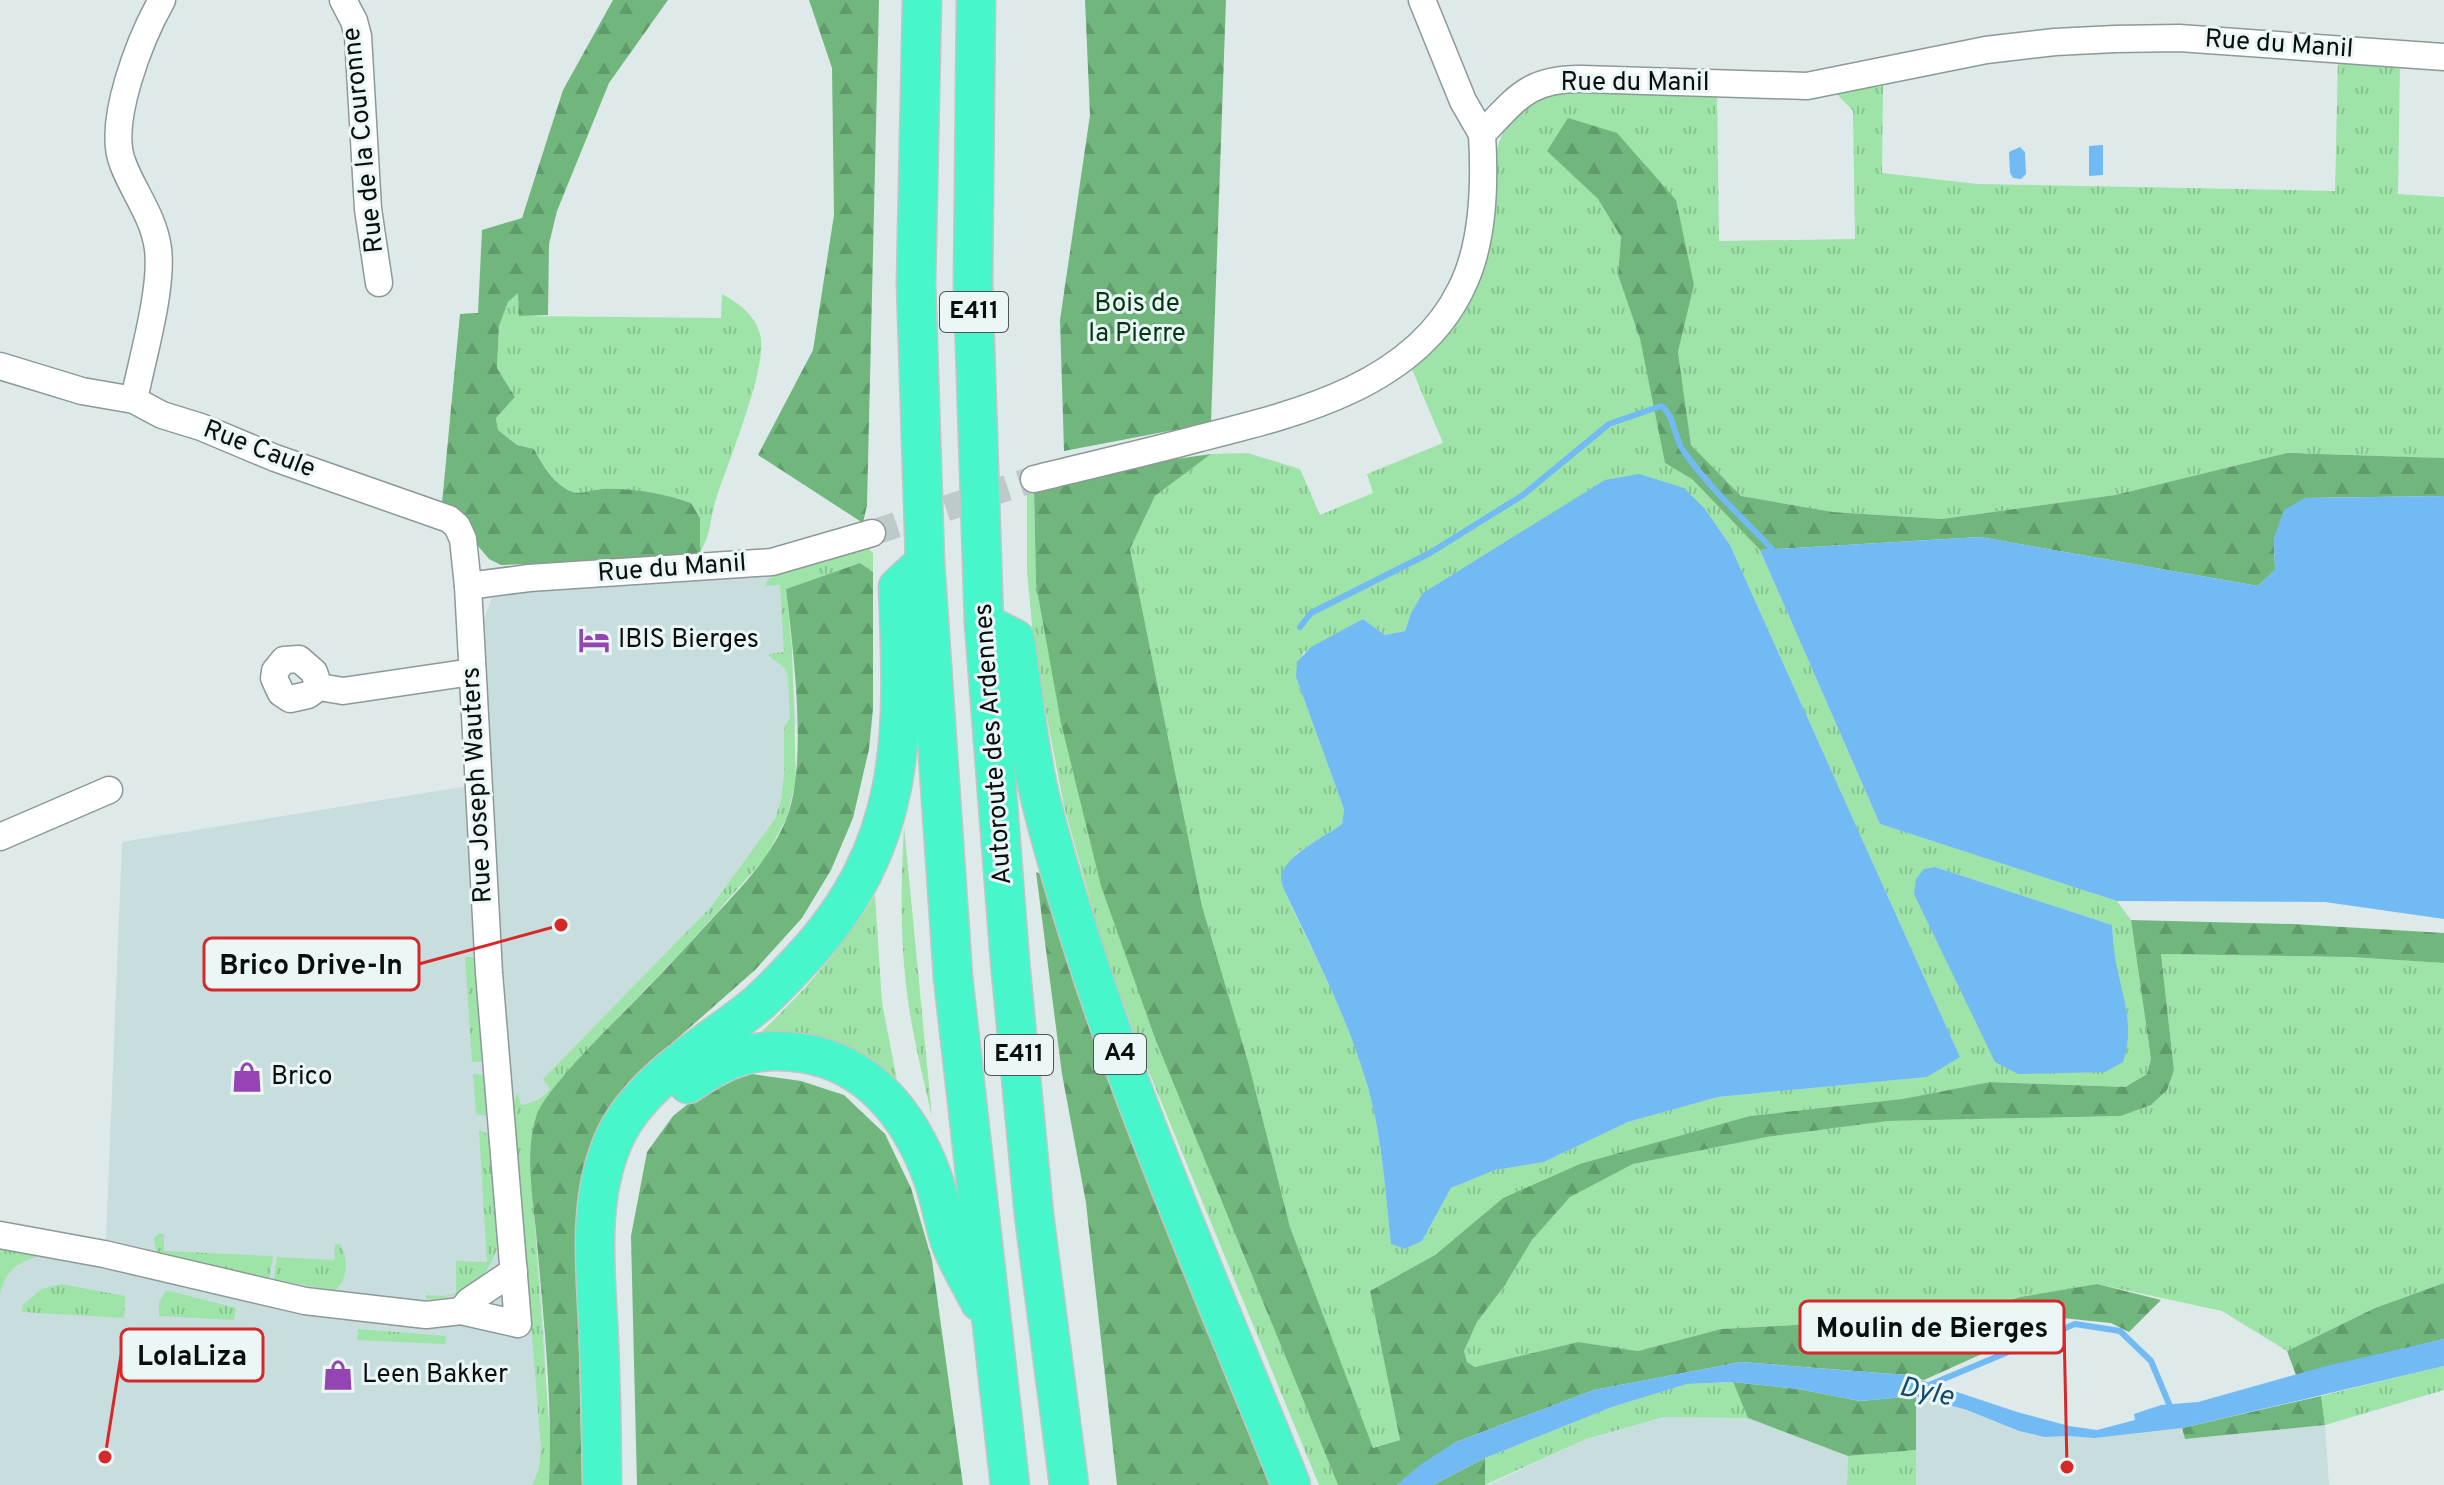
<svg xmlns="http://www.w3.org/2000/svg" width="2444" height="1485" font-family="Overpass,sans-serif">
<style>
.built{fill:#c8dddd}
.grass{fill:url(#grass-tufts);fill-rule:evenodd}
.forest{fill:url(#forest-firs)}
.water{fill:#71baf3}
.lines{fill:none;stroke-linecap:round;stroke-linejoin:round}
.stream{stroke:#71baf3;stroke-width:6}
.minor-tunnel{stroke:#bec9c9;stroke-width:26;stroke-dasharray:26 13;stroke-linecap:butt}
.minor-casing{stroke:#8d9898;stroke-width:29}
.highway-casing{stroke:#c4c5c5;stroke-width:41}
.minor{stroke:#fff;stroke-width:26}
.highway{stroke:#47f6ca;stroke-width:38}
.labels{text-anchor:middle;dominant-baseline:central;stroke-width:6;stroke-linejoin:round;paint-order:stroke}
.shield{fill:#ebf7f7;stroke:#4e5454;stroke-width:2}
.shield-label{font-size:24px;font-weight:bold;fill:#0a0e0e}
.street-label{font-size:26px;fill:#0a0e0e;stroke:#ebf7f7}
.park-label{font-size:26px;fill:#013812;stroke:#ebf7f7}
.poi-label{font-size:26px;fill:#0a0e0e;stroke:#ebf7f7;text-anchor:start}
.water-label{font-size:28px;font-style:italic;fill:#12496e;stroke:#ebf7f7}
.leader{fill:none;stroke:#d62828;stroke-width:3}
.callout-dot{fill:#d62828;stroke:#ebf7f7;stroke-width:3}
.callout{fill:#ebf7f7;stroke:#d62828;stroke-width:3}
.callout-label{font-size:28px;text-anchor:middle;font-weight:bold;fill:#0a0e0e}
</style>
<defs>
<pattern id="grass-tufts" width="24" height="20" patternUnits="userSpaceOnUse" patternTransform="scale(2)"><rect width="24" height="20" fill="#9ee3a8"/><path d="M3 7l-1-3M5 7V3M7 7l1-3M15 17l-1-3M17 17v-4M19 17l1-3" fill="none" stroke="#87c28f"/></pattern>
<pattern id="forest-firs" width="22" height="20" patternUnits="userSpaceOnUse" patternTransform="scale(2)"><rect width="22" height="20" fill="#71b77d"/><path d="M5 1l3.5 6h-7zM16 11l3.5 6h-7z" fill="#609c6b"/></pattern>
</defs>
<rect width="100%" height="100%" fill="#deeaea"/>
<g class="built">
<path d="M 785,573 L 796,719 L 787,817 L 531,1173 L 545,1346 L 549,1485 L 0,1485 L 0,1223 L 106,1240 L 122,842 L 468,786 L 491,785 L 483,621 L 492,598 L 501,594 Z"/>
<path d="M 1916,1396 L 1967,1410 L 2019,1431 L 2044,1437 L 2068,1436 L 2095,1438 L 2182,1428 L 2185,1439 L 2325,1425 L 2329,1485 L 1916,1485 Z"/>
<path d="M 1664,1417 L 1748,1418 L 1848,1456 L 1847,1485 L 1488,1485 L 1586,1439 Z"/>
</g>
<g class="grass">
<path d="M 2338,60 L 2400,64 L 2398,194 L 2444,197 L 2444,458 L 2287,453 L 2115,495 L 1942,519 L 1833,512 L 1741,496 L 1691,445 L 1678,352 L 1694,285 L 1548,151 L 1598,199 L 1621,237 L 1618,275 L 1640,339 L 1665,462 L 1692,479 L 1760,550 L 1880,824 L 2117,901 L 2131,920 L 2151,1059 L 2147,1074 L 2124,1087 L 1990,1082 L 1902,1099 L 1750,1116 L 1503,1198 L 1435,1255 L 1370,1291 L 1400,1440 L 1372,1448 L 1290,1227 L 1249,1065 L 1202,906 L 1130,549 L 1155,496 L 1211,454 L 1248,453 L 1300,469 L 1320,515 L 1373,493 L 1367,474 L 1443,443 L 1411,367 L 1446,332 L 1491,165 L 1504,129 L 1520,109 L 1550,94 L 1580,89 L 1717,91 L 1719,241 L 1855,239 L 1853,111 L 1835,92 L 1883,86 L 1882,173 L 1977,184 L 2335,191 ZM 1705,509 L 1730,545 L 1960,1057 L 1926,1077 L 1718,1097 L 1628,1122 L 1544,1162 L 1495,1170 L 1451,1188 L 1422,1241 L 1405,1249 L 1391,1244 C 1385,1191 1382,1133 1366,1081 C 1348,1017 1315,957 1287,897 L 1281,879 L 1296,854 L 1342,824 L 1344,809 L 1296,677 L 1303,653 L 1363,619 L 1385,635 L 1405,631 L 1411,613 ZM 1935,867 L 2112,925 L 2115,961 Z"/>
<path d="M 518,292 L 520,316 L 721,318 L 722,294 C 740,304 758,317 761,339 C 765,374 728,463 716,499 C 710,518 711,535 700,552 L 700,518 L 691,503 C 662,493 634,488 603,489 C 595,489 586,494 578,493 C 558,490 541,465 534,449 L 517,445 L 498,430 L 496,418 L 515,397 L 497,368 L 499,326 L 508,302 Z"/>
<path d="M 1034,488 L 1036,584 L 1156,1041 L 1338,1485 L 1319,1485 L 1144,1060 L 1103,947 L 1064,806 L 1035,656 L 1027,572 L 1027,491 Z"/>
<path d="M 867,547 L 873,553 L 873,572 L 860,563 L 786,589 L 792,648 L 796,780 L 787,817 L 766,857 L 685,948 L 594,1042 L 537,1113 L 531,1173 L 551,1450 L 549,1485 L 532,1485 L 539,1469 L 541,1447 L 513,1101 L 518,1093 L 521,1105 C 533,1104 543,1098 550,1089 L 543,1079 L 711,907 L 775,819 L 781,801 L 784,776 L 784,727 L 790,718 L 788,676 L 785,668 L 769,656 L 769,654 L 784,652 L 780,585 L 765,586 L 768,579 L 778,575 Z"/>
<path d="M 904,826 L 932,1117 C 922,1073 911,1030 906,985 C 900,932 901,879 904,826 Z"/>
<path d="M 875,895 L 882,1003 L 897,1080 C 858,1053 807,1033 760,1033 C 803,993 844,946 875,895 Z"/>
<path d="M 2161,954 L 2350,957 L 2444,963 L 2444,1283 L 2375,1308 L 2287,1351 L 2222,1311 L 2097,1284 L 2020,1297 L 1945,1323 L 1831,1323 L 1721,1329 L 1638,1351 L 1578,1342 L 1475,1367 L 1467,1363 L 1464,1351 L 1477,1322 L 1505,1285 L 1532,1240 L 1570,1196 L 1633,1164 L 1767,1137 L 1888,1121 L 2121,1116 L 2151,1105 L 2174,1070 Z"/>
<path d="M 465,957 L 474,957 L 483,1061 L 472,1062 Z"/>
<path d="M 473,1074 L 485,1075 L 489,1116 L 476,1114 Z"/>
<path d="M 479,1130 L 488,1134 L 491,1142 L 500,1236 C 492,1277 467,1299 426,1299 L 426,1295 L 444,1296 L 456,1293 L 456,1261 L 487,1262 Z"/>
<path d="M 158,1234 L 164,1234 L 164,1251 L 273,1256 L 269,1279 L 156,1252 L 154,1238 Z"/>
<path d="M 335,1244 L 340,1244 C 349,1255 348,1286 333,1290 L 274,1280 L 277,1257 L 334,1260 Z"/>
<path d="M 0,1247 L 46,1255 C 21,1259 5,1269 0,1295 Z"/>
<path d="M 61,1284 L 125,1296 L 124,1318 L 22,1312 L 23,1305 L 42,1289 Z"/>
<path d="M 166,1290 L 236,1308 L 234,1320 L 159,1316 L 159,1302 Z"/>
<path d="M 358,1329 L 446,1336 L 445,1344 L 357,1340 Z"/>
<path d="M 2444,1366 L 2444,1390 L 2325,1425 L 2321,1396 Z"/>
<path d="M 1733,1382 L 1748,1418 L 1664,1417 L 1586,1439 L 1485,1485 L 1485,1458 L 1612,1407 L 1687,1384 Z"/>
<path d="M 1916,1450 L 1916,1485 L 1847,1485 L 1848,1456 Z"/>
</g>
<g class="forest">
<path d="M 613,0 L 668,0 L 609,83 L 557,211 L 549,244 L 548,315 L 519,316 L 518,293 L 508,302 L 499,326 L 497,368 L 515,397 L 496,418 L 498,430 L 517,445 L 534,449 C 542,465 557,490 578,493 C 586,493 595,489 603,489 C 634,488 662,493 691,503 L 700,518 L 700,552 L 687,558 L 501,565 L 489,559 L 442,503 L 460,314 L 478,313 L 482,230 L 522,218 L 563,90 Z"/>
<path d="M 809,0 L 879,0 L 867,505 L 863,523 L 758,455 L 813,350 L 834,215 L 832,68 Z"/>
<path d="M 1085,0 L 1226,0 L 1211,423 L 1064,451 L 1060,320 L 1090,115 Z"/>
<path d="M 1568,118 L 1617,133 L 1676,200 L 1694,285 L 1678,352 L 1691,445 L 1741,496 L 1833,512 L 1942,519 L 2115,495 L 2287,453 L 2444,458 L 2444,496 L 2305,498 L 2274,538 L 2275,570 L 2258,586 L 1980,537 L 1760,550 L 1692,479 L 1665,463 L 1640,339 L 1618,275 L 1621,237 L 1598,199 L 1547,151 Z"/>
<path d="M 1211,454 L 1155,496 L 1130,549 L 1202,906 L 1249,1065 L 1290,1227 L 1373,1448 L 1400,1440 L 1370,1291 L 1435,1255 L 1503,1198 L 1580,1164 L 1750,1116 L 1902,1099 L 1990,1082 L 2125,1087 L 2147,1074 L 2151,1059 L 2131,920 L 2293,924 L 2444,933 L 2444,963 L 2350,957 L 2161,954 L 2174,1070 L 2167,1090 L 2151,1105 L 2121,1116 L 1888,1121 L 1767,1137 L 1633,1164 L 1570,1197 L 1532,1240 L 1505,1285 L 1477,1322 L 1464,1351 L 1467,1362 L 1475,1367 L 1578,1342 L 1638,1351 L 1721,1329 L 1831,1323 L 1945,1323 L 2020,1297 L 2097,1284 L 2161,1300 L 2129,1332 L 2111,1323 L 2062,1318 L 1924,1380 L 1906,1375 L 1741,1362 L 1594,1390 L 1456,1442 L 1421,1465 L 1397,1485 L 1338,1485 L 1156,1041 L 1101,886 L 1061,723 L 1036,584 L 1034,488 L 1155,462 Z"/>
<path d="M 860,563 L 873,572 L 873,709 L 869,749 L 853,818 L 831,870 L 802,918 L 755,970 L 645,1067 L 577,1269 L 582,1485 L 549,1485 C 553,1405 544,1324 537,1243 C 534,1203 524,1156 536,1117 C 543,1093 601,1035 621,1015 C 652,984 682,952 712,919 C 740,888 772,857 787,817 C 808,762 793,649 786,589 Z"/>
<path d="M 1036,872 L 1049,878 L 1276,1485 L 1117,1485 L 1086,1203 L 1062,1074 Z"/>
<path d="M 752,1074 L 801,1081 L 844,1095 L 885,1134 L 911,1188 L 932,1260 L 963,1485 L 637,1485 L 631,1236 L 647,1152 L 673,1116 L 708,1088 Z"/>
<path d="M 2444,1283 L 2444,1339 L 2296,1375 L 2287,1351 L 2375,1308 Z"/>
<path d="M 1733,1382 L 1798,1389 L 1860,1401 L 1916,1396 L 1916,1450 L 1848,1456 L 1748,1418 Z"/>
<path d="M 2321,1396 L 2325,1425 L 2185,1439 L 2182,1428 Z"/>
<path d="M 1485,1458 L 1485,1485 L 1433,1485 Z"/>
</g>
<g class="water">
<path d="M 2103,145 L 2103,175 L 2089,176 L 2089,146 Z"/>
<path d="M 2020,147 L 2025,152 L 2026,174 L 2021,179 L 2013,178 L 2010,173 L 2009,152 Z"/>
<path d="M 1639,474 L 1684,488 L 1705,509 L 1730,545 L 1960,1057 L 1927,1077 L 1718,1097 L 1628,1122 L 1544,1162 L 1495,1170 L 1451,1188 L 1422,1241 L 1405,1249 L 1391,1244 C 1385,1191 1382,1133 1366,1081 C 1347,1017 1316,957 1287,896 C 1285,891 1281,884 1281,878 C 1282,857 1326,836 1342,824 L 1344,809 L 1296,677 L 1297,662 L 1311,647 L 1363,619 L 1385,635 L 1405,631 L 1411,613 L 1423,593 L 1605,480 Z"/>
<path d="M 2444,496 L 2444,919 L 2325,902 L 2117,901 L 1880,824 L 1760,550 L 1980,537 L 2258,586 L 2275,570 L 2274,538 L 2284,510 L 2305,498 Z"/>
<path d="M 1935,867 L 2112,925 C 2113,938 2114,951 2116,963 C 2123,998 2135,1027 2123,1062 L 2105,1072 L 2018,1074 L 1995,1062 L 1914,894 L 1916,879 L 1924,869 Z"/>
<path d="M 2444,1339 L 2444,1366 L 2182,1428 L 2095,1438 L 2068,1436 L 2044,1437 L 2019,1431 L 1967,1410 L 1916,1396 L 1860,1401 L 1798,1389 L 1733,1382 L 1687,1384 L 1612,1407 L 1485,1458 L 1433,1485 L 1397,1485 L 1420,1465 L 1456,1442 L 1594,1390 L 1741,1362 L 1906,1375 L 2017,1412 L 2069,1426 L 2097,1430 L 2135,1420 L 2134,1414 L 2161,1405 L 2198,1402 L 2326,1366 Z"/>
</g>
<g class="lines">
<g class="stream">
<path d="M 1300,627 L 1311,613 L 1430,553 L 1523,495 L 1609,424 L 1661,406 C 1674,414 1674,437 1683,450 C 1708,487 1743,518 1773,550"/>
<path d="M 1929,1385 L 2075,1324 L 2120,1331 L 2151,1361 L 2172,1411"/>
</g>
<path class="minor-tunnel" d="M 872,533 L 1034,479"/>
<defs>
<g id="minor">
<path d="M 343,0 L 354,21 L 358,36 L 368,209 L 379,283"/>
<path d="M 1422,0 L 1463,101 L 1482,134"/>
<path d="M 0,366 L 82,391 L 134,400 L 162,415 L 201,427 L 275,458 L 449,519 L 457,526 L 463,539 L 468,586 L 489,973 L 518,1324 L 461,1311 L 426,1315 L 305,1301 L 104,1254 L 0,1235"/>
<path d="M 134,400 C 142,359 163,289 158,249 C 154,217 134,193 123,164 C 106,123 141,37 162,0"/>
<path d="M 1034,479 C 1090,465 1145,453 1200,438 C 1296,414 1414,386 1461,289 C 1484,244 1485,184 1482,134 C 1516,99 1528,78 1582,79 L 1807,86 L 1986,50 L 2055,42 L 2115,39 L 2179,38 L 2444,57"/>
<path d="M 468,586 L 529,578 L 772,562 L 872,533"/>
<path d="M 319,687 L 314,672 L 299,659 L 284,660 L 275,671 L 274,678 L 281,693 L 290,699 L 308,695 L 319,687 L 343,691 L 472,672"/>
<path d="M 0,837 L 109,790"/>
<path d="M 461,1311 L 469,1301 L 514,1271"/>
</g>
<g id="highway">
<path d="M 922,0 L 916,283 L 925,562 L 953,977 L 1010,1485"/>
<path d="M 976,0 L 973,283 L 984,623 L 1010,961 L 1034,1215 L 1069,1485"/>
<path d="M 984,623 L 1015,639 C 1023,692 1028,748 1041,801 C 1100,1036 1201,1260 1291,1485"/>
<path d="M 688,1084 C 726,1058 754,1046 802,1053 C 869,1063 910,1116 932,1176 C 940,1197 943,1220 950,1241 C 957,1262 970,1282 980,1302"/>
<path d="M 602,1485 C 602,1437 601,1388 599,1340 C 596,1273 586,1200 615,1137 C 641,1082 703,1047 750,1010 C 768,996 785,977 801,960 C 909,844 904,735 898,587 L 925,562"/>
</g>
</defs>
<use href="#minor" class="minor-casing"/>
<use href="#highway" class="highway-casing"/>
<use href="#minor" class="minor"/>
<use href="#highway" class="highway"/>
</g>
<defs>
<symbol id="hotel-bare" viewBox="-9 -9 18 18"><path d="M-6-4.5h1.5V1H6V5H4.5V3h-9V5H-6ZM-4 0a1.8 1.8 0 1 1 3.6 0ZM.5 0V-2.5h3Q6-2.5 6 0Z" fill="#9544b3" stroke="#ebf7f7" stroke-width="2.5" paint-order="stroke"/></symbol>
<symbol id="shop-bare" viewBox="-9 -9 18 18"><path d="M-5-2.5h2.3a2.7 3.5 0 0 1 5.4 0H5L5.5 6h-11ZM-1.5-2.5h3a1.5 2.3 0 0 0-3 0Z" fill="#9544b3" stroke="#ebf7f7" stroke-width="2.5" paint-order="stroke"/></symbol>
</defs>
<g fill-rule="evenodd">
<use href="#hotel-bare" x="572" y="618" width="44" height="44"/>
<use href="#shop-bare" x="225" y="1055" width="44" height="44"/>
<use href="#shop-bare" x="316" y="1353" width="44" height="44"/>
</g>
<g class="labels">
<g class="shield">
<rect x="940" y="292" width="68" height="40" rx="6"/>
<rect x="1094" y="1034" width="52" height="40" rx="6"/>
<rect x="985" y="1035" width="68" height="40" rx="6"/>
</g>
<g class="shield-label">
<text x="974" y="312">E411</text>
<text x="1120" y="1054">A4</text>
<text x="1019" y="1055">E411</text>
</g>
<g class="street-label">
<text transform="translate(2279 45) rotate(4)">Rue du Manil</text>
<text x="1635" y="83">Rue du Manil</text>
<text transform="translate(364 140) rotate(-96)">Rue de la Couronne</text>
<text transform="translate(259 450) rotate(21)">Rue Caule</text>
<text transform="translate(672 569) rotate(-4)">Rue du Manil</text>
<text transform="translate(994 744) rotate(-94)">Autoroute des Ardennes</text>
<text transform="translate(478 785) rotate(-93)">Rue Joseph Wauters</text>
</g>
<g class="park-label">
<text x="1137" y="304">Bois de<tspan x="1137" dy="30">la Pierre</tspan></text>
</g>
<g class="poi-label">
<text x="618" y="640">IBIS Bierges</text>
<text x="271" y="1077">Brico</text>
<text x="362" y="1375">Leen Bakker</text>
</g>
<g class="water-label">
<text transform="translate(1926 1393) rotate(12)">Dyle</text>
</g>
</g>
<path class="leader" d="M561 925L419 964M2067 1467L2064 1327M105 1457L121 1355"/>
<g class="callout-dot">
<circle cx="561" cy="925" r="8"/>
<circle cx="2067" cy="1467" r="8"/>
<circle cx="105" cy="1457" r="8"/>
</g>
<g class="callout">
<rect x="204" y="938" width="215" height="52" rx="8"/>
<rect x="1800" y="1301" width="264" height="52" rx="8"/>
<rect x="121" y="1329" width="142" height="52" rx="8"/>
</g>
<g class="callout-label">
<text x="311" y="974">Brico Drive-In</text>
<text x="1932" y="1337">Moulin de Bierges</text>
<text x="192" y="1365">LolaLiza</text>
</g>
</svg>
